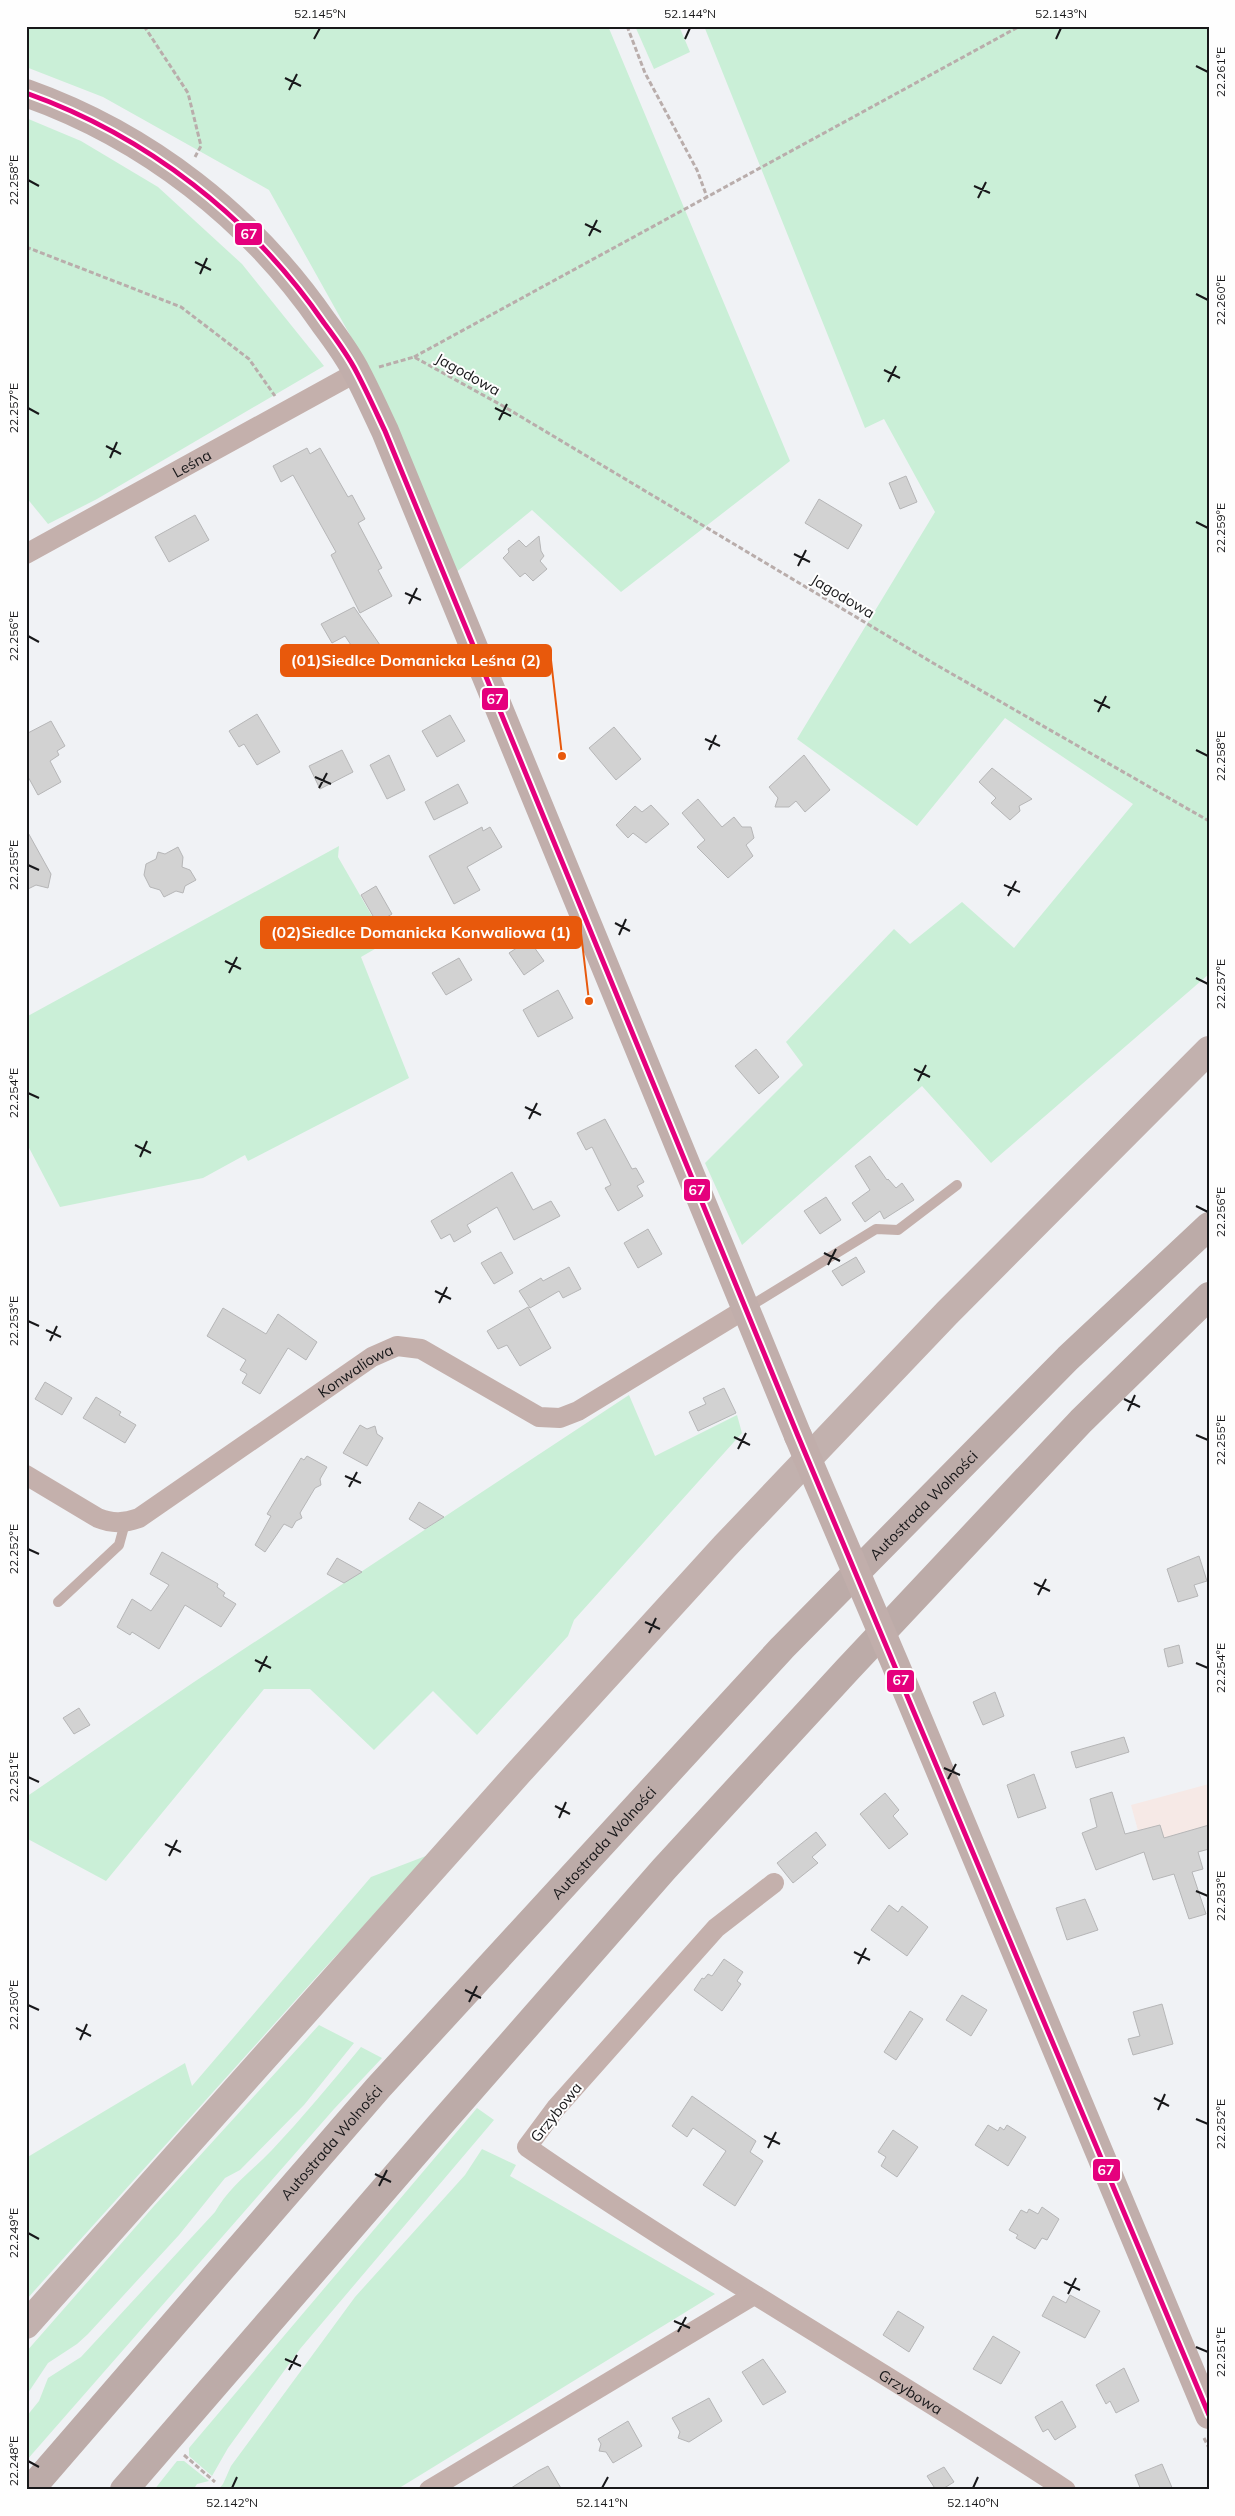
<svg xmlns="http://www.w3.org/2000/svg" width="1235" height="2516" font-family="Mulish,sans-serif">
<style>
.commercial{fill:#f6e9e6}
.green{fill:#caefd7}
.building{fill:#d2d2d2;stroke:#b6b6b7}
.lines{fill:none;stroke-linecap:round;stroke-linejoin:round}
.path{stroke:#b9adab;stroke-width:3;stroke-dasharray:5 2.5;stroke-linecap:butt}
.lane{stroke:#c4b0ac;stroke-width:10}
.street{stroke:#c4b0ac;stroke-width:20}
.secondary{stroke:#c1aeab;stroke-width:28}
.primary{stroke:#c2b1ae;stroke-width:28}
.highway{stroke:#bcaba8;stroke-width:28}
.secondary-bridge{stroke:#c1aeab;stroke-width:28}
.bus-1-casing{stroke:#fefefe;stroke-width:9}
.bus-1{stroke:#e5007d;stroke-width:5}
.ticks{fill:none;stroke:#18181a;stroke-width:2}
.labels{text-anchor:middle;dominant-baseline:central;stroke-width:4;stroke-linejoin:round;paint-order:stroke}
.street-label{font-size:15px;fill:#18181a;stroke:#fefefe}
.leader{fill:none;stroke:#e8590c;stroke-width:2}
.callout-dot{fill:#e8590c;stroke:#fefefe;stroke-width:2}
.callout{fill:#e8590c;stroke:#e8590c;stroke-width:2}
.callout-label{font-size:16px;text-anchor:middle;font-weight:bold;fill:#fff}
.line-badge{stroke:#fefefe;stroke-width:2}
.badge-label{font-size:14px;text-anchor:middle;font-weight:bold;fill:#fff}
.neatline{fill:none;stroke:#18181a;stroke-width:2}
.ticks-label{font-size:12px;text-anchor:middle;fill:#18181a}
</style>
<rect width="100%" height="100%" fill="#f0f2f5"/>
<path class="commercial" d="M 1209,1784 L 1209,1849 L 1148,1867 L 1131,1805 Z"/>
<g class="green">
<path d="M 26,26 L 608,26 L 790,461 L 621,592 L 532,510 L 454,574 L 369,369 L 269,190 L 103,97 L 26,67 Z"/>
<path d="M 635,26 L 679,26 L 690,52 L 654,69 Z"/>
<path d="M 704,26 L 1209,26 L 1209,974 L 991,1163 L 922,1086 L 742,1245 L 705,1163 L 803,1065 L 786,1042 L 894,929 L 910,944 L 962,902 L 1014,948 L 1133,804 L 1005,718 L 917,826 L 797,739 L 935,512 L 884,419 L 865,428 Z"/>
<path d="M 26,118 L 81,141 L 158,187 L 242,264 L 324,366 L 97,499 L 48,524 L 26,497 Z"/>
<path d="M 339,846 L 338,857 L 387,942 L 361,957 L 409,1078 L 248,1161 L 245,1155 L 203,1178 L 60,1207 L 26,1142 L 26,1017 Z"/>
<path d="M 629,1395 L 655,1456 L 737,1415 L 742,1433 L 574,1620 L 568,1636 L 477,1735 L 433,1691 L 374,1750 L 310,1689 L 264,1689 L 106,1881 L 26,1838 L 26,1797 L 194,1682 Z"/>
<path d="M 431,1854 L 320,1973 L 26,2300 L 26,2158 L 185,2063 L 192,2086 L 371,1877 Z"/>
<path d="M 319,2025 L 354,2043 L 304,2105 L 240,2170 L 225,2178 L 179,2235 L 88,2334 L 77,2344 L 48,2363 L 26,2396 L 26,2352 L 154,2206 Z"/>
<path d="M 361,2047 L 382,2058 L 334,2109 L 26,2461 L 26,2417 L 39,2401 L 48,2378 L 81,2357 L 215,2212 C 230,2186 252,2171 272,2150 C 303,2117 332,2082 361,2047 Z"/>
<path d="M 477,2108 L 494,2120 L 300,2349 L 228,2448 L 212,2476 L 189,2456 L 189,2448 Z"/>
<path d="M 482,2149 L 516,2165 L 510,2176 L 715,2294 L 396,2490 L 218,2490 L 223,2484 L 231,2466 L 355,2297 L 465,2175 Z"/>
<path d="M 177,2461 L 184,2461 L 209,2481 L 197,2484 L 193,2490 L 154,2490 Z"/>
</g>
<g class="building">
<path d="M 307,448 L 310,454 L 320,448 L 348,497 L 352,495 L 365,519 L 358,523 L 382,568 L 378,570 L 392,596 L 360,613 L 331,555 L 336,552 L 293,475 L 281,482 L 273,466 Z"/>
<path d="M 906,476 L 917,502 L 900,509 L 889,483 Z"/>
<path d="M 819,499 L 862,525 L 848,549 L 805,523 Z"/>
<path d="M 195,515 L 209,540 L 169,562 L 155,537 Z"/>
<path d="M 539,536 L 541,551 L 544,556 L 540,561 L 547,569 L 533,581 L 525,573 L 520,577 L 503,558 L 509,552 L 508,549 L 519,540 L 526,547 Z"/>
<path d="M 354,607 L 382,648 L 377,652 L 384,662 L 369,672 L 345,636 L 332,643 L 321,624 Z"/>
<path d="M 257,714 L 280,752 L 257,765 L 244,744 L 239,747 L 229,731 Z"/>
<path d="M 450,715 L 465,741 L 437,757 L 422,731 Z"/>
<path d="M 51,721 L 65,746 L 57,751 L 59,755 L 50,761 L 61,782 L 38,795 L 26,773 L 26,734 Z"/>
<path d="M 614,727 L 641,759 L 616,780 L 589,748 Z"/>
<path d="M 342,750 L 353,772 L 320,789 L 309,766 Z"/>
<path d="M 389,755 L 405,790 L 387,799 L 370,765 Z"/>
<path d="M 804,755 L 830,790 L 805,812 L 796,801 L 789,807 L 775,807 L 778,798 L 769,787 Z"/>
<path d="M 992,768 L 1032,799 L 1019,806 L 1020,811 L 1010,820 L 991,803 L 996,798 L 979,782 Z"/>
<path d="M 458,784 L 468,803 L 434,820 L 425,802 Z"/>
<path d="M 698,799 L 722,827 L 734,817 L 742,827 L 751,827 L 754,838 L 746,845 L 753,856 L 728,878 L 697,847 L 705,840 L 682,813 Z"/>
<path d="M 651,805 L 669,824 L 646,843 L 633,833 L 628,838 L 616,825 L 635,806 L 642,812 Z"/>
<path d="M 482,827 L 483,831 L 490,827 L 502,847 L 467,867 L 480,890 L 454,904 L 429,856 Z"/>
<path d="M 26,829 L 51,874 L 48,888 L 36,885 L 26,890 Z"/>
<path d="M 178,847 L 183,857 L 182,867 L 190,870 L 196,880 L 185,886 L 183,893 L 176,891 L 164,897 L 160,890 L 150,887 L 144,875 L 146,864 L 156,859 L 158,852 L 165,854 Z"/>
<path d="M 376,886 L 392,914 L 377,923 L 361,895 Z"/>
<path d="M 529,940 L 544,961 L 524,975 L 509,953 Z"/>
<path d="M 459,958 L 472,980 L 446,995 L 432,973 Z"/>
<path d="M 558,990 L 573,1018 L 538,1037 L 523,1010 Z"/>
<path d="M 756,1049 L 779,1077 L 759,1094 L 735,1066 Z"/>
<path d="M 605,1119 L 632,1169 L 636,1168 L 644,1182 L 637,1186 L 643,1196 L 618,1211 L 605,1188 L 611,1185 L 592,1147 L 586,1150 L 577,1133 Z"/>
<path d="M 870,1156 L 887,1180 L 888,1179 L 896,1188 L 902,1183 L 914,1200 L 884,1219 L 880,1211 L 865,1222 L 852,1203 L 870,1190 L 855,1166 Z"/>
<path d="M 512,1172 L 533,1210 L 551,1201 L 560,1216 L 514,1240 L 497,1207 L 467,1225 L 471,1232 L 454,1242 L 450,1234 L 441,1239 L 431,1221 Z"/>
<path d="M 826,1197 L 841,1220 L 820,1234 L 804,1211 Z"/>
<path d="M 648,1229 L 662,1254 L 638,1268 L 624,1243 Z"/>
<path d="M 501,1252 L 513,1273 L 494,1284 L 481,1263 Z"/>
<path d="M 856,1257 L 865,1272 L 842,1286 L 832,1271 Z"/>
<path d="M 569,1267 L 581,1289 L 563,1298 L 559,1291 L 530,1308 L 519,1291 L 541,1278 L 543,1281 Z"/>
<path d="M 528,1307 L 551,1348 L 520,1366 L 507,1345 L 498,1349 L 487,1331 Z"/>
<path d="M 223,1308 L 266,1334 L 278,1314 L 317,1342 L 306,1360 L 288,1348 L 260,1394 L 242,1383 L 247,1374 L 240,1370 L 246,1360 L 207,1336 Z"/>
<path d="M 45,1382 L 72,1398 L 62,1415 L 35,1399 Z"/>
<path d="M 724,1388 L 736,1413 L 698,1431 L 689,1412 L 706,1404 L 703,1398 Z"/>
<path d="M 96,1397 L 121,1412 L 119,1415 L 136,1425 L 125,1443 L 83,1418 Z"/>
<path d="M 360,1425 L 367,1429 L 375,1426 L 377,1434 L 383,1438 L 367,1466 L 343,1453 Z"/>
<path d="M 307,1456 L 327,1467 L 320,1479 L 321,1485 L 315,1488 L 300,1513 L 302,1518 L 296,1521 L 292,1528 L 284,1524 L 265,1552 L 255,1545 L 271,1516 L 267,1514 L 301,1458 L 304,1460 Z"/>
<path d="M 419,1502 L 444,1517 L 425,1529 L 409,1519 Z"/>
<path d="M 162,1552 L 218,1584 L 217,1587 L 225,1593 L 223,1596 L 236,1604 L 221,1627 L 185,1605 L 159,1649 L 132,1632 L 130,1635 L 117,1627 L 132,1599 L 151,1611 L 169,1585 L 150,1574 Z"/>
<path d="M 1199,1556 L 1207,1581 L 1194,1585 L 1198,1596 L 1178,1602 L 1167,1569 Z"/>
<path d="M 337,1558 L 362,1572 L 344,1583 L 327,1574 Z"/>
<path d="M 1179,1645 L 1183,1663 L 1168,1667 L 1164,1649 Z"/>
<path d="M 995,1692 L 1004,1716 L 983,1725 L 973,1702 Z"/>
<path d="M 79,1708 L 90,1725 L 74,1734 L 63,1718 Z"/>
<path d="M 1124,1737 L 1129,1752 L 1076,1768 L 1071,1752 Z"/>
<path d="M 1034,1774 L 1046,1808 L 1018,1818 L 1007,1785 Z"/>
<path d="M 1112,1792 L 1125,1834 L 1160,1825 L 1164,1838 L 1209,1825 L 1209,1849 L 1198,1852 L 1203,1869 L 1192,1872 L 1206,1914 L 1189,1919 L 1174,1874 L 1153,1880 L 1144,1852 L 1096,1870 L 1082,1833 L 1097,1827 L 1090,1799 Z"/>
<path d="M 885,1793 L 899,1810 L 893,1816 L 908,1834 L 889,1849 L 860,1814 Z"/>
<path d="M 816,1832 L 826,1845 L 812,1857 L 818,1863 L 793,1883 L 777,1863 Z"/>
<path d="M 1085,1899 L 1098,1930 L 1067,1940 L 1056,1908 Z"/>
<path d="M 889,1905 L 898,1912 L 902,1906 L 928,1927 L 907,1956 L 871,1930 Z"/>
<path d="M 724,1959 L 743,1972 L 737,1981 L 741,1984 L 722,2011 L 694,1990 L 702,1978 L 704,1979 L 708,1974 L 712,1976 Z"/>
<path d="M 962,1995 L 987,2010 L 971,2036 L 946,2020 Z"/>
<path d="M 1162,2004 L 1173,2044 L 1133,2055 L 1128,2039 L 1140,2036 L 1133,2012 Z"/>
<path d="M 910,2011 L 923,2019 L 896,2060 L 884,2052 Z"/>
<path d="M 692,2096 L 756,2141 L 750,2152 L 763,2161 L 735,2206 L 703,2185 L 726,2151 L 693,2128 L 687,2137 L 672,2126 Z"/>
<path d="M 988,2125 L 998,2131 L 1000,2127 L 1004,2130 L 1007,2125 L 1026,2137 L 1008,2166 L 975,2145 Z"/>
<path d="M 893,2130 L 918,2147 L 897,2177 L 881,2166 L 886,2157 L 878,2152 Z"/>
<path d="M 1042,2207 L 1059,2219 L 1047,2240 L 1042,2238 L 1035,2249 L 1016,2238 L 1018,2235 L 1009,2230 L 1021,2210 L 1027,2213 L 1029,2209 L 1038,2214 Z"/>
<path d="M 1070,2295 L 1100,2311 L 1085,2338 L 1042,2316 L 1053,2296 L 1066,2303 Z"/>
<path d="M 898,2311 L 924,2327 L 909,2352 L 883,2335 Z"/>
<path d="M 993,2336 L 1020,2352 L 1001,2384 L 973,2369 Z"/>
<path d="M 763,2359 L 786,2392 L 763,2405 L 742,2372 Z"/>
<path d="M 1124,2368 L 1139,2401 L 1116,2413 L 1110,2401 L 1106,2404 L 1096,2385 Z"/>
<path d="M 709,2398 L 722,2421 L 689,2442 L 678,2438 L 680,2432 L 672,2418 Z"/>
<path d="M 1062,2401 L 1076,2427 L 1055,2440 L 1048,2429 L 1043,2432 L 1035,2417 Z"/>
<path d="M 628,2421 L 642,2446 L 613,2463 L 606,2452 L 599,2451 L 601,2444 L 598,2439 Z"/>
<path d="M 1162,2464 L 1173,2490 L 1141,2490 L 1135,2475 Z"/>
<path d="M 548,2466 L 562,2490 L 508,2490 L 538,2471 Z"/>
<path d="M 944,2467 L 954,2482 L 941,2490 L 936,2490 L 927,2476 Z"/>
</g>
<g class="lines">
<g class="path">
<path d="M 144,26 L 188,93 L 201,146 L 195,157"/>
<path d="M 627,26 L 645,73 L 697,170 L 707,197"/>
<path d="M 26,247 L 181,307 L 249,359 L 275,396"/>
<path d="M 414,357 L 1020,26"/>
<path d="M 379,367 L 414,357 L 503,406 L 933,663 L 1209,821"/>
<path d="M 1204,2438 L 1209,2448"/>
<path d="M 184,2455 L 215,2482"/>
</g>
<g class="lane">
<path d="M 747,1308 L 876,1229 L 898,1230 L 957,1185"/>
<path d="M 58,1602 L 119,1545 L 125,1523"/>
</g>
<g class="street">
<path id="s1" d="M 26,554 L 357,372"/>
<path id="s2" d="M 26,1475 L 98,1518 C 113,1524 124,1523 139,1518 L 372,1357 L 397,1346 L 421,1349 L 539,1417 L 560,1418 L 578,1411 L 747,1308"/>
<path id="s3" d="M 774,1883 L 716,1928 L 556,2108 L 527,2147 C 702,2268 888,2373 1066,2490"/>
<path d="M 429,2490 L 754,2295"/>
</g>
<g class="secondary">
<path d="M 26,93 C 147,136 251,217 324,323 C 336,339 348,355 357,373 C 367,392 376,412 385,431 L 798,1436"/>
<path d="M 902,1680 L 1209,2415"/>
</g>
<path class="primary" d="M 26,2325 L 520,1771 L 725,1546 L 947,1313 L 1209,1050"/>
<g class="highway">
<path id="s4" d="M 30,2490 L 378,2088 L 782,1648 L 1068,1358 L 1209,1226"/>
<path d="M 124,2490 L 438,2127 L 664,1869 L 847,1670 L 1081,1421 L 1209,1296"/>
</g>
<path class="secondary-bridge" d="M 798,1436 L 902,1680"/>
<defs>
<path id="bus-1" d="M 26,93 C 147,136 251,217 324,323 C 336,339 348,355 357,373 C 367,392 376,412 385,431 L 798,1436 L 1209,2415"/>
</defs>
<use href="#bus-1" class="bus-1-casing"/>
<use href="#bus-1" class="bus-1"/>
</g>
<path class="ticks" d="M 314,39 L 320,28M 685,39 L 690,28M 1056,39 L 1061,28M 1196,66 L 1208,72M 285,78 L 301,86M 289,90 L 297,74M 28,180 L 39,186M 974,186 L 990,193M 978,198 L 986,182M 585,224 L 601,232M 589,236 L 597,220M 195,262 L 211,270M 200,274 L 207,258M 1196,294 L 1208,300M 884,370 L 900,378M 888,382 L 896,366M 28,408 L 39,414M 495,408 L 511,416M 499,420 L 507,404M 106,446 L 121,454M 110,458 L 117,442M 1196,522 L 1208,528M 794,554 L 810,562M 798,566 L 806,550M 405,593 L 421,600M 409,604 L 417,588M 28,636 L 39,642M 1094,700 L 1110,708M 1098,712 L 1106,696M 705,739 L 720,746M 709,750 L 716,735M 1196,750 L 1208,756M 315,777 L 331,784M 319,788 L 327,773M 28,865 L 39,870M 1004,885 L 1020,892M 1008,896 L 1016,881M 615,923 L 630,931M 619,935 L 626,919M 225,961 L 241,969M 229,973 L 237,957M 1196,978 L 1208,984M 914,1069 L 930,1077M 918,1081 L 926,1065M 28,1093 L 39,1098M 525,1107 L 541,1115M 529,1119 L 537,1103M 135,1145 L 151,1153M 140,1157 L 147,1141M 1196,1206 L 1208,1212M 824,1253 L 840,1261M 828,1265 L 836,1249M 435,1291 L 451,1299M 439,1303 L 447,1287M 28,1321 L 39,1326M 46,1330 L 61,1337M 50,1341 L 57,1326M 1124,1399 L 1140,1407M 1128,1411 L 1135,1395M 1196,1435 L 1208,1440M 734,1437 L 750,1445M 738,1449 L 746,1433M 345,1476 L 361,1483M 349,1487 L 357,1472M 28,1549 L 39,1554M 1034,1583 L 1050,1591M 1038,1595 L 1046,1579M 645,1622 L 660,1629M 649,1633 L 656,1618M 255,1660 L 271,1668M 1196,1663 L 1208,1668M 259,1672 L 267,1656M 944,1768 L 960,1775M 28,1777 L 39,1782M 948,1779 L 956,1764M 555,1806 L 570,1814M 559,1818 L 566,1802M 165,1844 L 181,1852M 169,1856 L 177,1840M 1196,1891 L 1208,1896M 854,1952 L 870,1960M 858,1964 L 866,1948M 465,1990 L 481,1998M 469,2002 L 477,1986M 28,2005 L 39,2010M 76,2028 L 91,2036M 80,2040 L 87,2024M 1154,2098 L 1169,2106M 1158,2110 L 1165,2094M 1196,2119 L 1208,2124M 764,2136 L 780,2144M 768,2148 L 776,2132M 375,2174 L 391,2182M 379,2186 L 387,2170M 28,2233 L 39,2239M 1064,2282 L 1080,2290M 1068,2294 L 1076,2278M 674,2321 L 690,2328M 678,2332 L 686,2317M 1196,2347 L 1208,2352M 285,2359 L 301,2366M 289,2370 L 297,2355M 28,2461 L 39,2467M 232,2488 L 237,2477M 602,2488 L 608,2477M 973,2488 L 978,2477"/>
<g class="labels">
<g class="street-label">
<text transform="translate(468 374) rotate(29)">Jagodowa</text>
<text stroke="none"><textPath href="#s1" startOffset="189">Leśna</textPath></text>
<text transform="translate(843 596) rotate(31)">Jagodowa</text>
<text stroke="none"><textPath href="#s2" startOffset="388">Konwaliowa</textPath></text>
<text stroke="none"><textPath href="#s4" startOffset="1330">Autostrada Wolności</textPath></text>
<text stroke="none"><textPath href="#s4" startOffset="865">Autostrada Wolności</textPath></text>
<text transform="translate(556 2112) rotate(-51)">Grzybowa</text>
<text stroke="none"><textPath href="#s4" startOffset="460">Autostrada Wolności</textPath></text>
<text stroke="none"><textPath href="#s3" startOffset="818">Grzybowa</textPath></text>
</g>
</g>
<path class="leader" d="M562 756L551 660M589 1001L581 933"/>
<g class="callout-dot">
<circle cx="562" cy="756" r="5"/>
<circle cx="589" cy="1001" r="5"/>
</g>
<g class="callout">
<rect x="281" y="645" width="270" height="31" rx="5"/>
<rect x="261" y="917" width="320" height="31" rx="5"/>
</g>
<g class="callout-label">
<text x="416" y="666">(01)Siedlce Domanicka Leśna (2)</text>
<text x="421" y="938">(02)Siedlce Domanicka Konwaliowa (1)</text>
</g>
<g class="line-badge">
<rect x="234" y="222" width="29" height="24" rx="5" fill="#e5007d"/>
<rect x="481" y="687" width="28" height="24" rx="5" fill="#e5007d"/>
<rect x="683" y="1178" width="28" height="24" rx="5" fill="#e5007d"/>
<rect x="886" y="1669" width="29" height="24" rx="5" fill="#e5007d"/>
<rect x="1092" y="2158" width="29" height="24" rx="5" fill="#e5007d"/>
</g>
<g class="badge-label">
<text x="249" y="239">67</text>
<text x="495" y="704">67</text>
<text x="697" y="1195">67</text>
<text x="901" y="1685">67</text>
<text x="1106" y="2175">67</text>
</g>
<rect width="1235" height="2516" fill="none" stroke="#fefefe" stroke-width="55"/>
<rect x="28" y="28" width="1180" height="2460" class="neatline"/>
<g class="ticks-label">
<text x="320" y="18">52.145°N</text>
<text x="690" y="18">52.144°N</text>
<text x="1061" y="18">52.143°N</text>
<text transform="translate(1221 72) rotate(-90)" y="4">22.261°E</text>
<text transform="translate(14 180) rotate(-90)" y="4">22.258°E</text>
<text transform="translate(1221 300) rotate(-90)" y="4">22.260°E</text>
<text transform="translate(14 408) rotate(-90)" y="4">22.257°E</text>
<text transform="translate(1221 528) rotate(-90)" y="4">22.259°E</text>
<text transform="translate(14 636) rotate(-90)" y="4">22.256°E</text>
<text transform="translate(1221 756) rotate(-90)" y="4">22.258°E</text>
<text transform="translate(14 865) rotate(-90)" y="4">22.255°E</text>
<text transform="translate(1221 984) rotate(-90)" y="4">22.257°E</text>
<text transform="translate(14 1093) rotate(-90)" y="4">22.254°E</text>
<text transform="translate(1221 1212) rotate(-90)" y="4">22.256°E</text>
<text transform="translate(14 1321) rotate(-90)" y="4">22.253°E</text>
<text transform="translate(1221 1440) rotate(-90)" y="4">22.255°E</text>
<text transform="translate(14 1549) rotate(-90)" y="4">22.252°E</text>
<text transform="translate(1221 1668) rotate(-90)" y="4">22.254°E</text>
<text transform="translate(14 1777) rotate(-90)" y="4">22.251°E</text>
<text transform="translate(1221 1896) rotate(-90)" y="4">22.253°E</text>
<text transform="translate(14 2005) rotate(-90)" y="4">22.250°E</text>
<text transform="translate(1221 2124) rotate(-90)" y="4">22.252°E</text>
<text transform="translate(14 2233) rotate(-90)" y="4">22.249°E</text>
<text transform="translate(1221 2352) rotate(-90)" y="4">22.251°E</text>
<text transform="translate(14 2461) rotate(-90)" y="4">22.248°E</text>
<text x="232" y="2507">52.142°N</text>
<text x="602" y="2507">52.141°N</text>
<text x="973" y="2507">52.140°N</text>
</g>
</svg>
